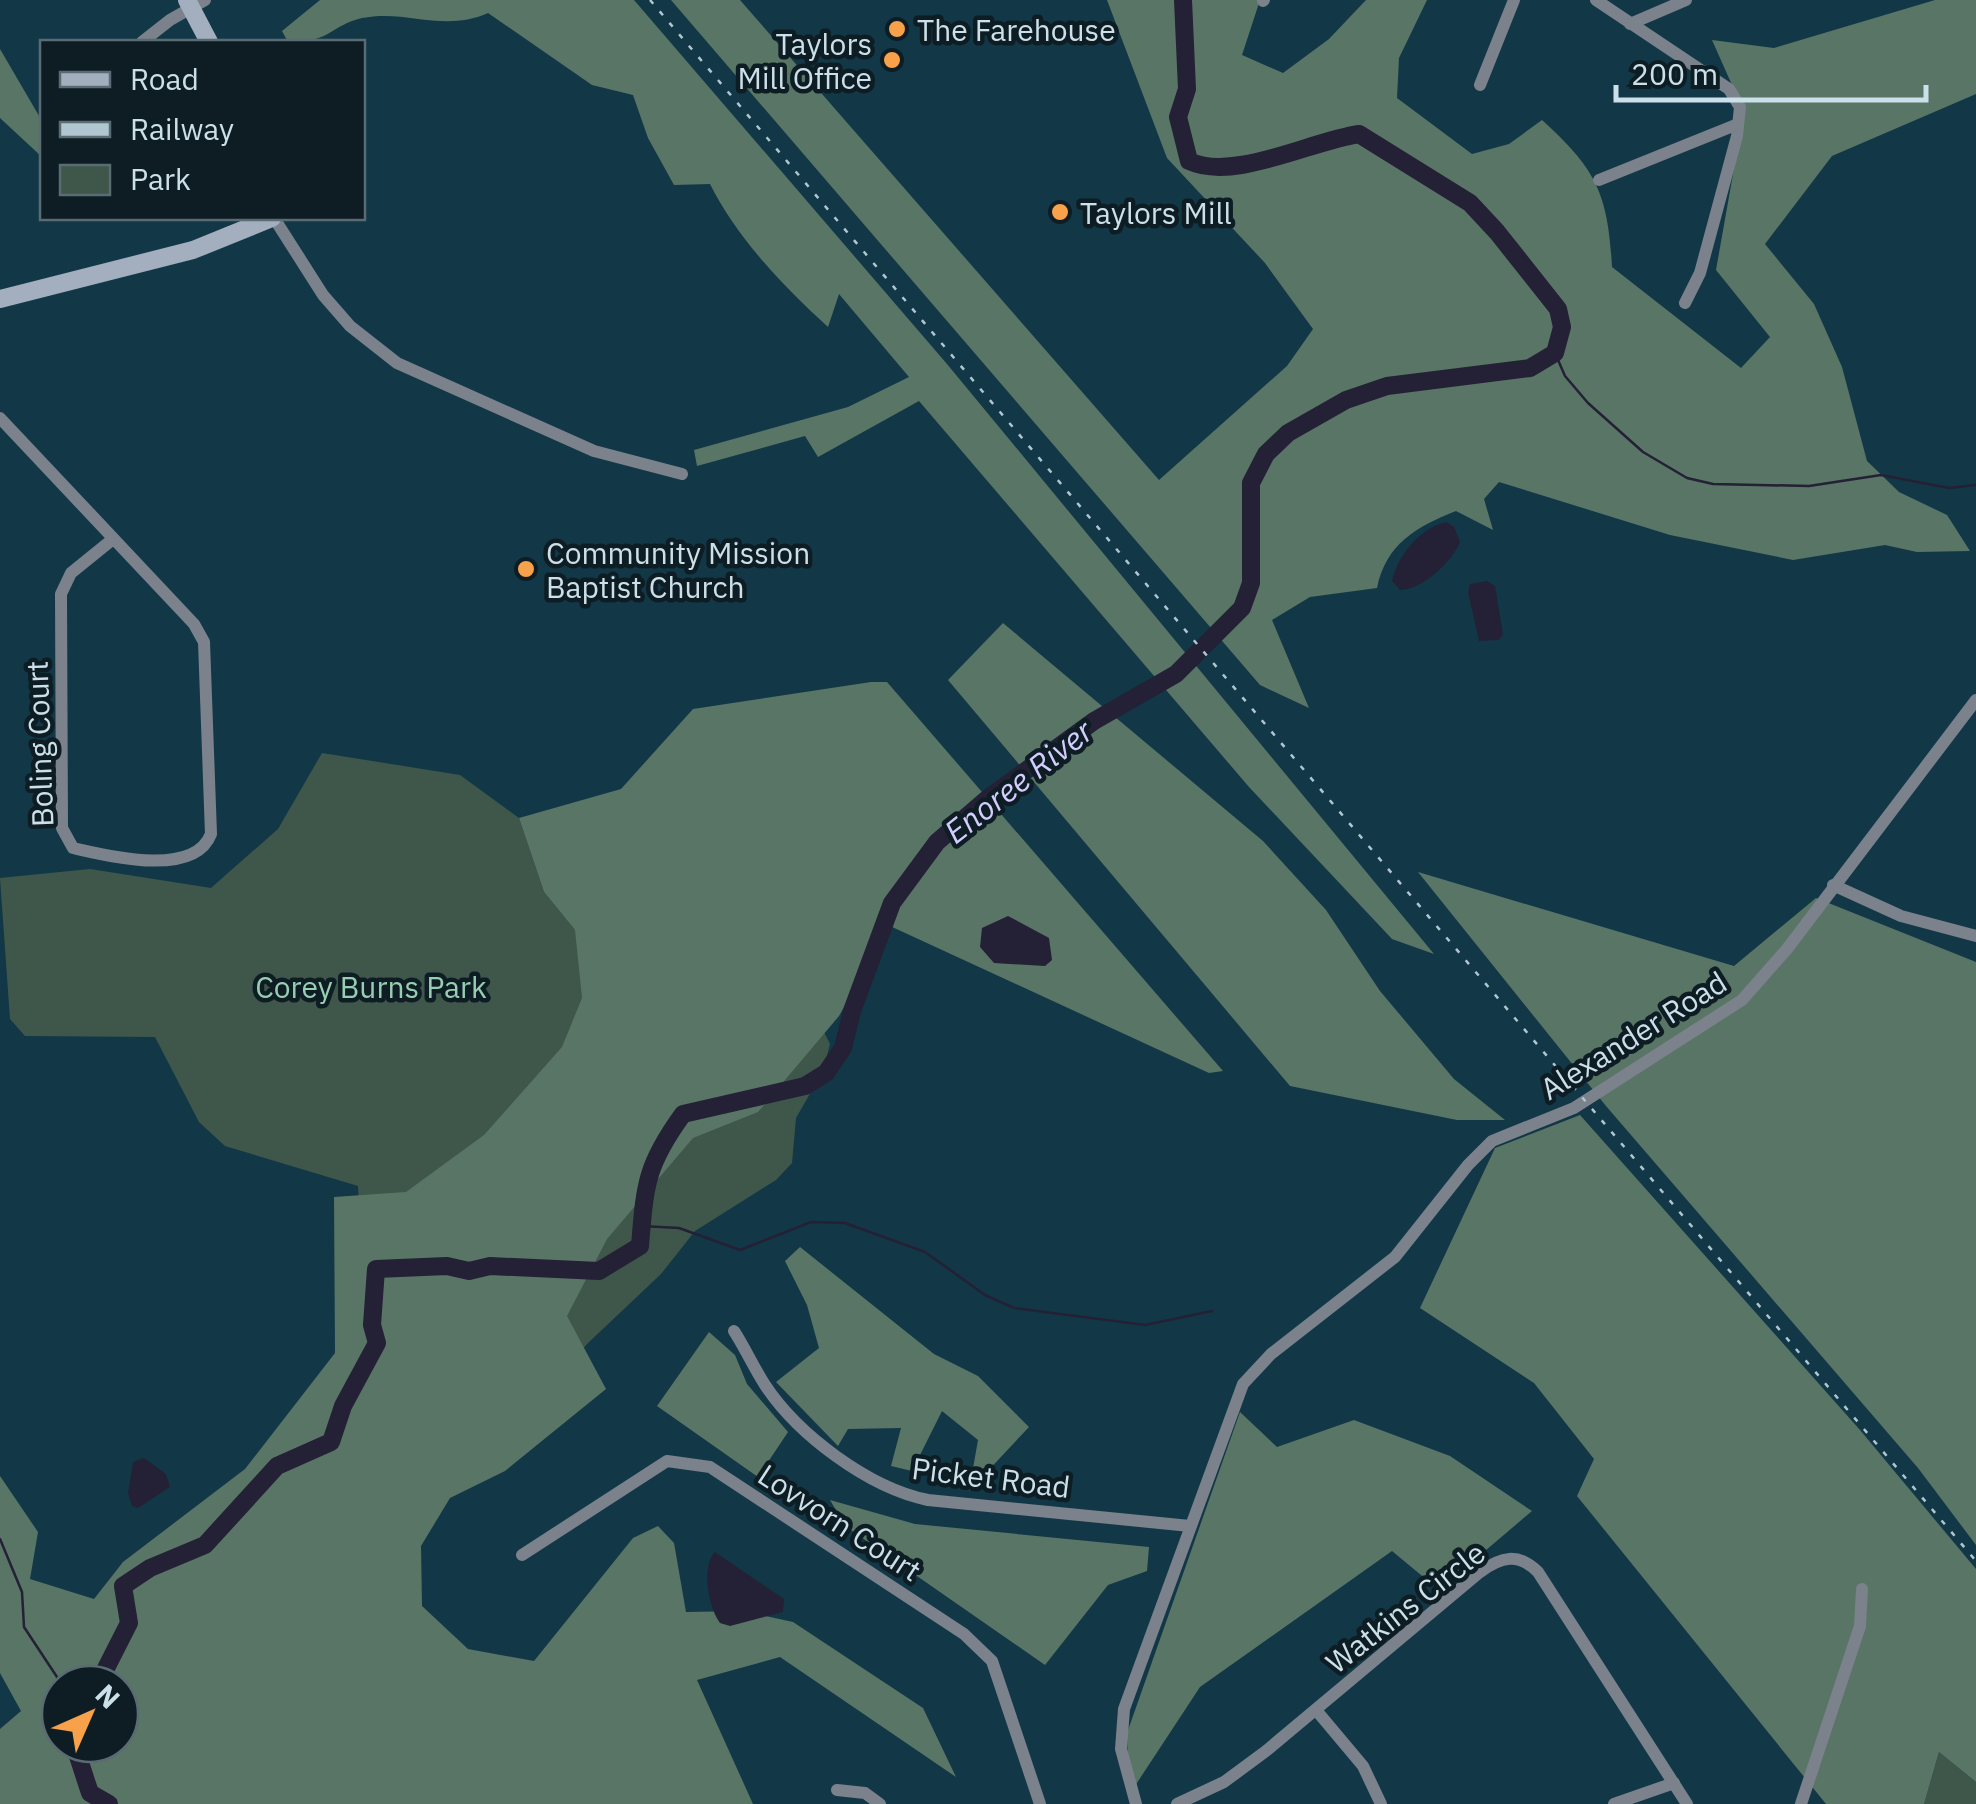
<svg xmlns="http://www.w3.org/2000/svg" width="1976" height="1804" font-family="'IBM Plex Sans',sans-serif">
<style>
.green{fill:#3f574a}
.forest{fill:#597566;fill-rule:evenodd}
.water{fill:#242035}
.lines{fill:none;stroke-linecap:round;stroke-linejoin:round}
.stream{stroke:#242035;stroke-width:2.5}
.river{stroke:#242035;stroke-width:18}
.street{stroke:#7b828c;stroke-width:12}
.secondary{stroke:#a3aebf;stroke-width:18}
.rail{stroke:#b0c7d1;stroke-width:2.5;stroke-dasharray:5 10;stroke-linecap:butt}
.poi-dot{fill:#f7a14a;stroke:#0e1d24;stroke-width:4}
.labels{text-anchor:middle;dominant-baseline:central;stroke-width:9;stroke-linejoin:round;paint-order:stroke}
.poi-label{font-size:30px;fill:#cce0e9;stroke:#0e1d24;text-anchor:start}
.street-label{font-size:30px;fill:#cce0e9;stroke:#0e1d24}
.park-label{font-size:30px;fill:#97cdb0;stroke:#0e1d24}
.water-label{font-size:32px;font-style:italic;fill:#d3ccfe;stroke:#0e1d24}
</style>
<rect width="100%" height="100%" fill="#123847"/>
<g class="green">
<path d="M 322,753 L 460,775 L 519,818 L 544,892 L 575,930 L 876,952 L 868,968 L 819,1022 L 830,1044 L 823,1071 L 796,1118 L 792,1163 L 776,1180 L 695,1231 L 661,1274 L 588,1343 L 527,1412 L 120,1744 L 317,1447 L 363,1279 L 358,1186 L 225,1146 L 199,1122 L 155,1037 L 25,1036 L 10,1019 L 0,878 L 90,869 L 211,888 L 278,829 Z"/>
<path d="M 1939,1752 L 1976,1782 L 1976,1804 L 1924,1804 Z"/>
</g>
<g class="forest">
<path d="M 320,0 L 634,0 L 947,364 L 1434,954 L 1392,939 L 1249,787 L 919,401 L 818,457 L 805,436 L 697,466 L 694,450 L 848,407 L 909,377 L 839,294 L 828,327 C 783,286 737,238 710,184 L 674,185 L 648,138 L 633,95 L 592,85 L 488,13 C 443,33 407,9 362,18 C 331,25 331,43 288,42 L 282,31 Z"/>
<path d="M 671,0 L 740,0 L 1159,480 L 1287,366 L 1313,329 L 1265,263 L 1167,158 L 1107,0 L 1260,0 L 1242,55 L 1283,73 L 1329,39 L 1366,0 L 1427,0 L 1399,58 L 1397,98 L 1472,154 L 1509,144 L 1542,120 C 1596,169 1608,193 1612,267 L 1741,368 L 1770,337 L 1716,270 L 1744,112 L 1712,40 L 1774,48 L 1935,0 L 1976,0 L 1976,94 L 1832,156 L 1765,244 L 1814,304 L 1842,367 L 1867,461 L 1899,492 L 1947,515 L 1970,551 L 1917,552 L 1885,545 L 1793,560 L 1670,535 L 1499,482 L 1484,499 L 1493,530 L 1456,511 C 1416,527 1386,544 1377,588 L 1310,597 L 1272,620 L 1309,708 L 1260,685 Z"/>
<path d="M 0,49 L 42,121 L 42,157 L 0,118 Z"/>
<path d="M 1003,623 L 1263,841 L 1326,910 L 1380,991 L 1454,1079 L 1505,1120 L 1457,1120 L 1290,1086 L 948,680 Z"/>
<path d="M 871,682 L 887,682 L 1223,1071 L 1209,1073 L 890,926 L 839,1016 L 758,1112 L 693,1138 L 607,1239 L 567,1316 L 606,1389 L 505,1471 L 450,1498 L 421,1546 L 422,1606 L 468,1649 L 534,1661 L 633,1538 L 658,1526 L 674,1543 L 686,1612 L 742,1611 L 793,1622 L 923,1708 L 956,1777 L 780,1657 L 697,1680 L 753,1804 L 0,1804 L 0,1729 L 21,1711 L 0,1673 L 0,1476 L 38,1532 L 30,1579 L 94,1599 L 123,1562 L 245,1469 L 335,1353 L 334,1197 L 406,1192 L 484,1135 L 562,1047 L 582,998 L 575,930 L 544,892 L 519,818 L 621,789 L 693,709 ZM 60,1684 L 120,1684 L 120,1744 L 60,1744 Z"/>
<path d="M 1418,872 L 1734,966 L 1816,898 L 1976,962 L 1976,1545 L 1918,1468 L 1606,1106 Z"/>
<path d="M 1580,1115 L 1860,1430 L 1976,1569 L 1976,1782 L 1939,1752 L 1924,1804 L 1826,1804 L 1577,1496 L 1594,1459 L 1534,1383 L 1420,1308 L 1495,1148 Z"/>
<path d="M 800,1247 L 934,1354 L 978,1376 L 1029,1427 L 969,1491 L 978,1440 L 942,1411 L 912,1471 L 891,1466 L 901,1428 L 848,1429 L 838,1446 L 776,1382 L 819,1348 L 807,1305 L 785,1261 Z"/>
<path d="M 709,1332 L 735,1355 L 747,1384 L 788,1432 L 758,1477 L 657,1406 Z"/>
<path d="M 1240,1412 L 1277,1447 L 1354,1420 L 1450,1456 L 1532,1511 L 1439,1590 L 1392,1551 L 1200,1687 L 1129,1795 L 1127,1733 Z"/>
<path d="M 830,1500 L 915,1524 L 1149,1547 L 1147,1571 L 1108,1585 L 1045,1665 L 845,1526 Z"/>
</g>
<g class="water">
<path d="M 1446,522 L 1454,527 L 1460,542 C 1452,562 1422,590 1400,590 L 1392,581 C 1397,556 1420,528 1446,522 Z"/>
<path d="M 1487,581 L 1495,586 L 1503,634 L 1499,640 L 1479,641 L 1468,592 L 1470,584 Z"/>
<path d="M 1008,916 L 1049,938 L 1052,960 L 1045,966 L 994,963 L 980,947 L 982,928 Z"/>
<path d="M 144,1458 L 166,1474 L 170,1487 L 138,1508 L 132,1506 L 128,1493 L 133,1462 Z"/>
<path d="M 715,1552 L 784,1599 L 783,1612 L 730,1626 L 720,1623 C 708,1607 701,1566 715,1552 Z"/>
</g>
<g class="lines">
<g class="stream">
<path d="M 1555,353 L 1565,376 L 1588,403 L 1643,452 L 1687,478 L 1713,484 L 1809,486 L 1881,475 L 1949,488 L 1975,485"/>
<path d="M 642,1226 L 679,1228 L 740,1250 L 811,1222 L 845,1223 L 925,1252 L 985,1295 L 1014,1308 L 1145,1325 L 1212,1311"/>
<path d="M 0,1539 L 22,1592 L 24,1627 L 57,1677 L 60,1695"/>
</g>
<g class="river">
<path d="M 98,1684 L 129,1623 L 123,1586 L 150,1568 L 205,1545 L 277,1466 L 331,1442 L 343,1406 L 377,1343 L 372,1325 L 376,1269 L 447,1266 L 469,1271 L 490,1266 L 599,1271 L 640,1246 C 645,1184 646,1165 683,1114 L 805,1086 L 826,1073 L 843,1048 L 852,1011 L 892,903 L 937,842 L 987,799 L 1094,721 L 1176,674 L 1242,608 L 1251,583 L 1251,483 L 1266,454 L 1288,433 L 1346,400 L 1387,386 L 1530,368 L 1555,353 L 1562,327 L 1558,309 L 1497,232 L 1470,203 L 1359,134 C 1311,141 1233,182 1189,161 L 1178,117 L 1187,89 L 1183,0"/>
<path d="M 74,1744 L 90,1793 L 109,1804"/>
</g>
<g class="street">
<path d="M 1596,0 L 1729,89 L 1740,107 L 1737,136 L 1700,273 L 1685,303"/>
<path d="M 1263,1 L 1264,0"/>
<path d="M 1630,24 L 1686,0"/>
<path d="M 142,42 L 170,20 L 205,0"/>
<path d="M 1480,85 L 1514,0"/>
<path d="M 1599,180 L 1738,124"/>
<path d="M 274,218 L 323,295 L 350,326 L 397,363 L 594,451 L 682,474"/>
<path d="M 0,418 L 194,624 L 204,642 L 211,834 C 194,878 108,856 73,848 L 62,828 L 61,594 L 71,573 L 113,539"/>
<path d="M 1833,885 L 1901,916 L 1976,936"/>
<path d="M 734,1331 C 745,1348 754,1368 765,1385 C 798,1435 869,1488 928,1500 L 1190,1526"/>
<path d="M 522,1555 L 667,1461 L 710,1467 L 964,1634 L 992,1661 L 1040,1804"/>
<path d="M 1316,1710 L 1363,1766 L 1381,1804"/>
<path d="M 837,1790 L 865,1793 L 880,1804"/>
<path d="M 1136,1804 L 1121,1749 L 1124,1709 L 1243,1384 L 1271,1354 L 1395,1257 L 1468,1165 L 1492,1141 L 1574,1108 L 1742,1000 L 1787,949 L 1976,700"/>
<path d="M 1177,1804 L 1224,1782 L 1266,1751 L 1480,1572 C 1501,1557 1518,1552 1538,1572 L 1687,1804"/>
<path d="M 1614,1804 L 1674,1783"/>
<path d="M 1801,1804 L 1860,1626 L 1862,1589"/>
</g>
<g class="secondary">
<path d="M 187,0 L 209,42"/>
<path d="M 0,299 L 193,250 L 272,218"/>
</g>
<path class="rail" d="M 650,0 L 1976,1561"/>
</g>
<g class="poi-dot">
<circle cx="897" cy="29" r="10"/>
<circle cx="892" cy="60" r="10"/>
<circle cx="1060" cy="212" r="10"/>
<circle cx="526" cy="569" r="10"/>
</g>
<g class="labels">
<g class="poi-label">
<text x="917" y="29">The Farehouse</text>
<text x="872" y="43" text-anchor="end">Taylors<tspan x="872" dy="34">Mill Office</tspan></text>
<text x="1080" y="212">Taylors Mill</text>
<text x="546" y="552">Community Mission<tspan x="546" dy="34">Baptist Church</tspan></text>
</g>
<g class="street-label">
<text transform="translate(39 744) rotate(-92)">Boling Court</text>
<text transform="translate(1633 1035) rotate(-32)">Alexander Road</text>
<text transform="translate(991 1477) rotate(7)">Picket Road</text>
<text transform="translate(840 1522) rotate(33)">Lovvorn Court</text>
<text transform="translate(1405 1607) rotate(-38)">Watkins Circle</text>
</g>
<g class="park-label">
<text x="371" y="986">Corey Burns Park</text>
</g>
<g class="water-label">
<text transform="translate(1018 781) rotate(-38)">Enoree River</text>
</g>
</g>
<rect x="40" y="40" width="325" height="180" fill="#0e1d24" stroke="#5a6b73" stroke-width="2.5"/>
<rect x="60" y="72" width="50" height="15" fill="#a3aebf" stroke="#5a6b73" stroke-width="2.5"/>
<text x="130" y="90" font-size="30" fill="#cce0e9">Road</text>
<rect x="60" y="122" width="50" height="15" fill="#b0c7d1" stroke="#5a6b73" stroke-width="2.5"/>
<text x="130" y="140" font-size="30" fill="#cce0e9">Railway</text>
<rect x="60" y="165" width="50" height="30" fill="#3f574a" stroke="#5a6b73" stroke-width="2.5"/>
<text x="130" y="190" font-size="30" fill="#cce0e9">Park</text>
<g transform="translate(90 1714) rotate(45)"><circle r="48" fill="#0e1d24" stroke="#5a6b73" stroke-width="2.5"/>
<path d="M0-8L18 38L0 25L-18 38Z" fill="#f7a14a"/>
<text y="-15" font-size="28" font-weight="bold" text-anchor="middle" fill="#cce0e9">N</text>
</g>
<path d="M1616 85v15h310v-15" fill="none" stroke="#cce0e9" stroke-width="5"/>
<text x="1631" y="85" font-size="30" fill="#cce0e9" stroke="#0e1d24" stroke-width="8" paint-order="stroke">200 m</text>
</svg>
